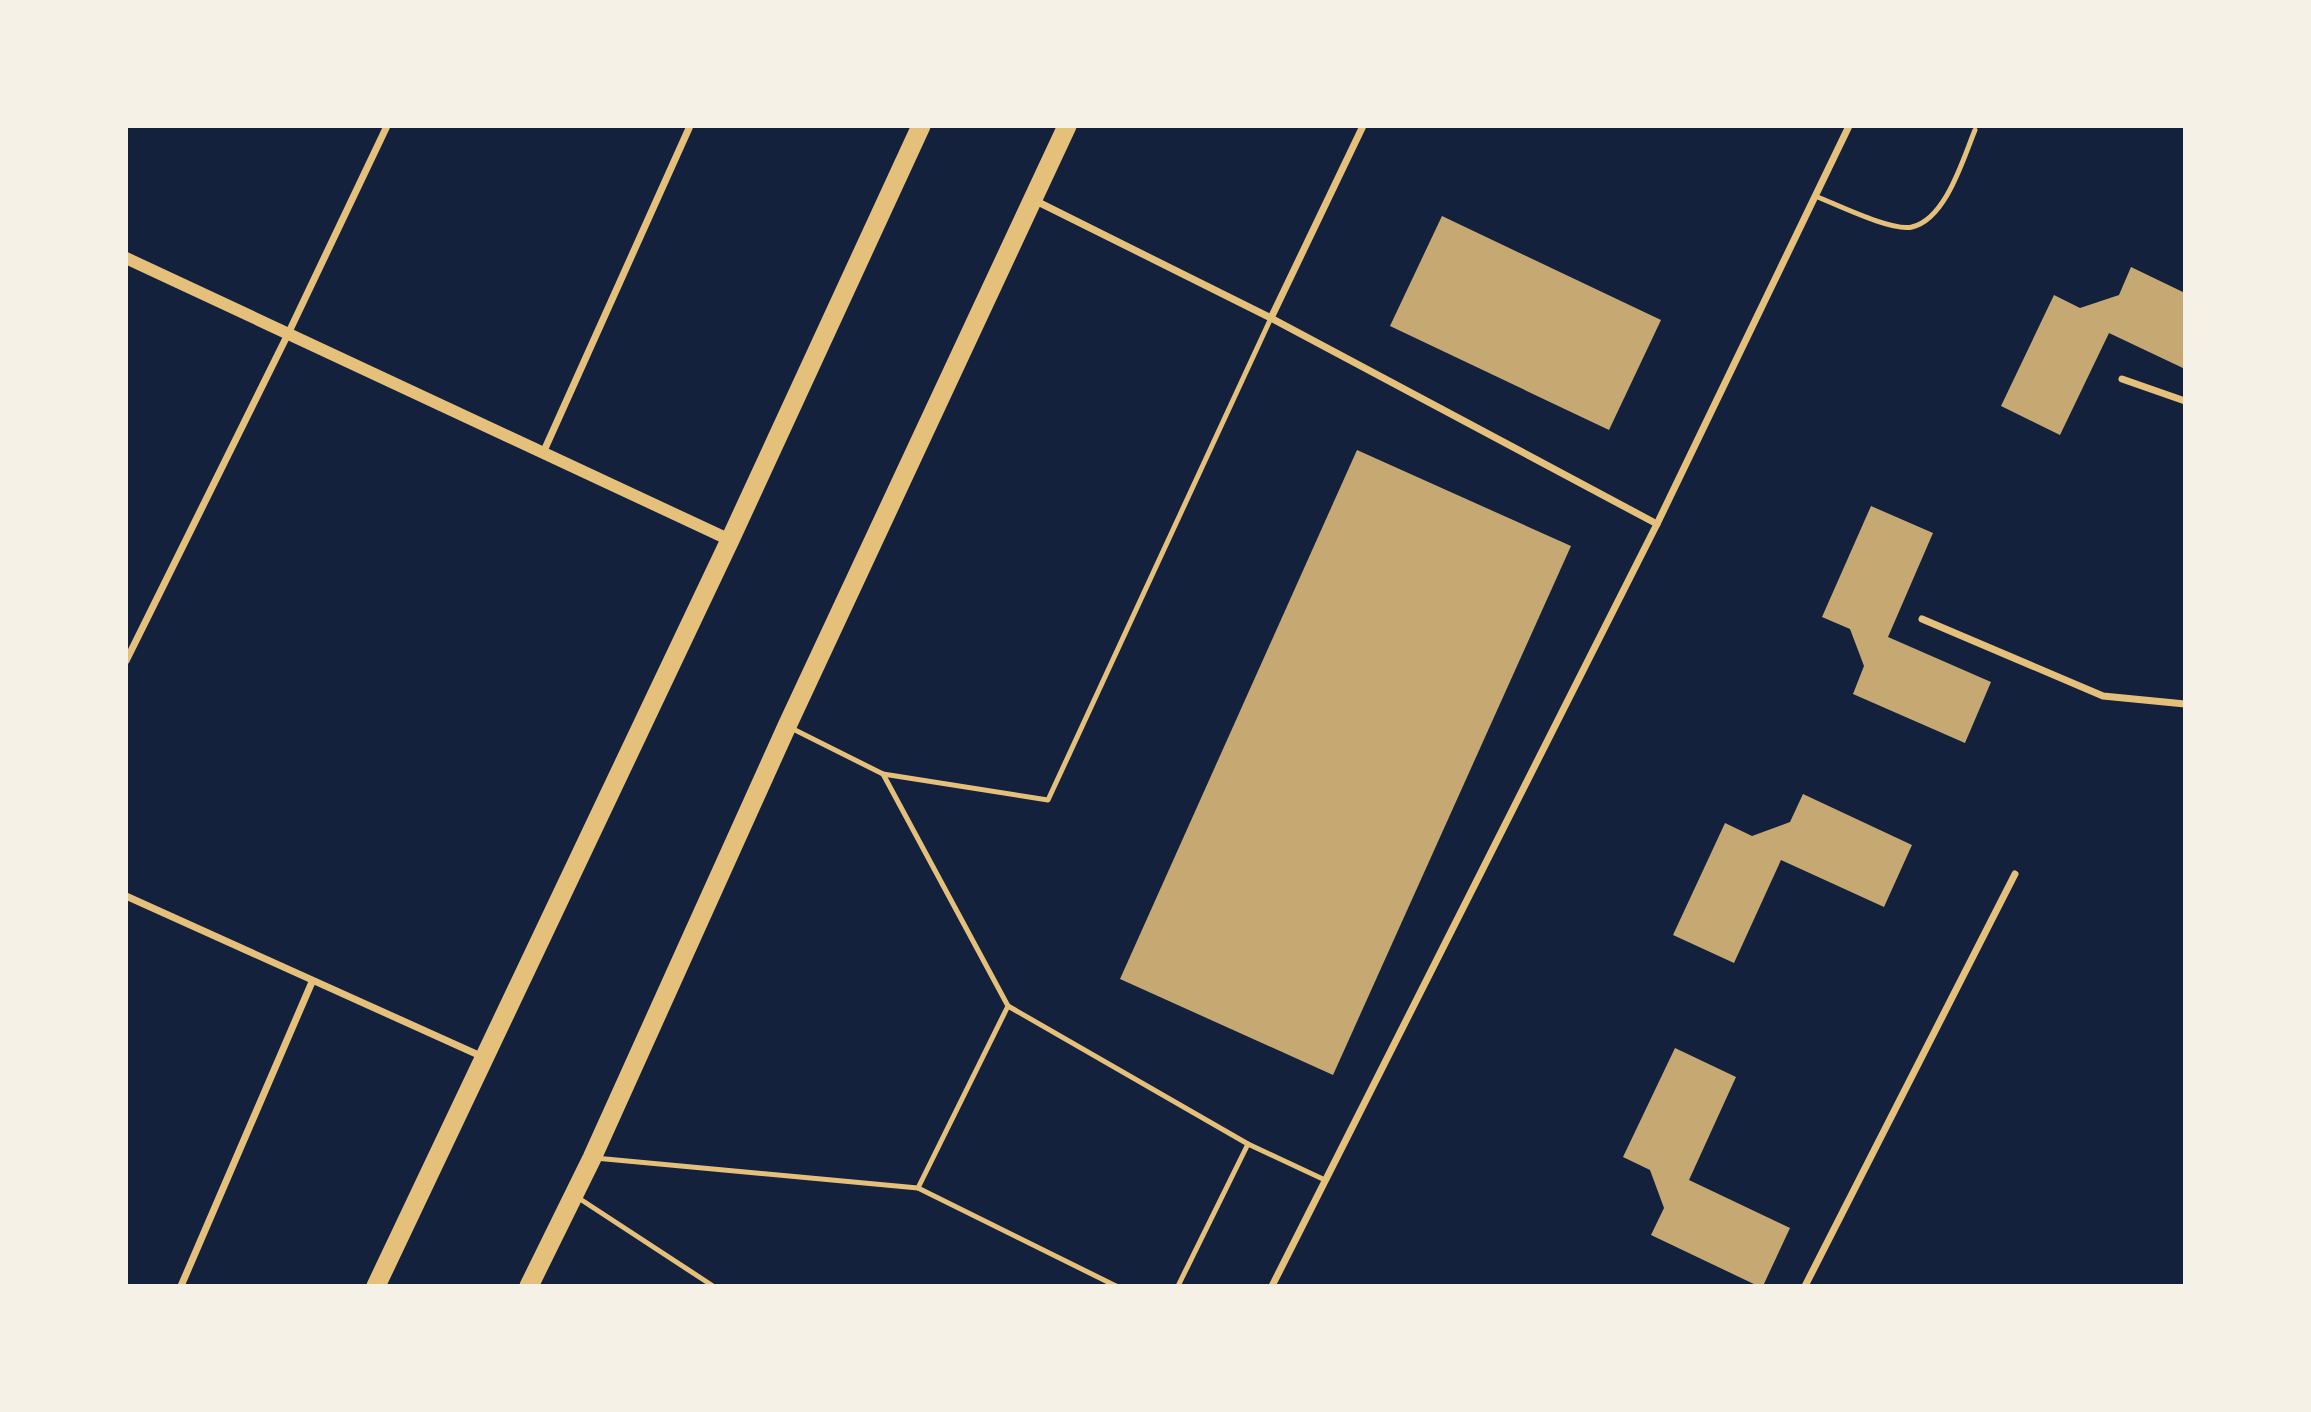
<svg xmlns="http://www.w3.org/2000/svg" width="2311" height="1412" font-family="Manrope,sans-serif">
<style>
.building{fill:#c6a872}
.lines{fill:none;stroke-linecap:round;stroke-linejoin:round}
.service{stroke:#e5c07b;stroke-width:5}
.minor{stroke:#e5c07b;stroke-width:7}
.tertiary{stroke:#e5c07b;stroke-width:12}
.trunk{stroke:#e5c07b;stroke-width:19}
</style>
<rect width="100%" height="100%" fill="#14213d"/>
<g class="building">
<path d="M 1442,216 L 1661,320 L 1609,430 L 1390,326 Z"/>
<path d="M 2131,267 L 2185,293 L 2185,369 L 2109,333 L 2060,435 L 2001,406 L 2054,295 L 2080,308 L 2119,295 Z"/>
<path d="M 1357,450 L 1571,546 L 1333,1075 L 1120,979 Z"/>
<path d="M 1871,506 L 1933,533 L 1888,637 L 1991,682 L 1965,743 L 1853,694 L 1864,666 L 1850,629 L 1822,617 Z"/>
<path d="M 1803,794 L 1912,845 L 1884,907 L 1781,860 L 1734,963 L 1673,935 L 1725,823 L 1752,836 L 1790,822 Z"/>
<path d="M 1675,1048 L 1736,1077 L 1689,1180 L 1790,1228 L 1763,1286 L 1758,1286 L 1651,1235 L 1664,1208 L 1650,1170 L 1623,1157 Z"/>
</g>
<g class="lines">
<g class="service">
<path d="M 1815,196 C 1836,204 1892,232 1912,227 C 1946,219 1963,159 1975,130"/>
<path d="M 789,727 L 883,774 L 1048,800 L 1271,318"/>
<path d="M 883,774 L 1008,1006 L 1248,1144 L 1325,1180"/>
<path d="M 595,1158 L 918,1188 L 1116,1286"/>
<path d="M 918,1188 L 1008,1006"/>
<path d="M 577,1197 L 713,1286"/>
<path d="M 1178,1286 L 1248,1144"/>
</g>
<g class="minor">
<path d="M 1034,200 L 1271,318 L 1657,524"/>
<path d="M 1271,318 L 1363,126"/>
<path d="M 2122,379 L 2185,401"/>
<path d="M 543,453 L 690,126"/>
<path d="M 1922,619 L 2103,696 L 2185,704"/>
<path d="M 126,661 L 288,334 L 387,126"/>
<path d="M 126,896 L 483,1057"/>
<path d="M 181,1286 L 312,982"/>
<path d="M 1272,1286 L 1657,524 L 1849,126"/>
<path d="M 1805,1286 L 2015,874"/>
</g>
<path class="tertiary" d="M 126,258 L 730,540"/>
<g class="trunk">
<path d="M 376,1286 L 730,540 L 921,126"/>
<path d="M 529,1286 L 592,1158 L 787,726 L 1067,126"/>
</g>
</g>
<rect width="2311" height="1412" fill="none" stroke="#f6f1e7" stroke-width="256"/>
</svg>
